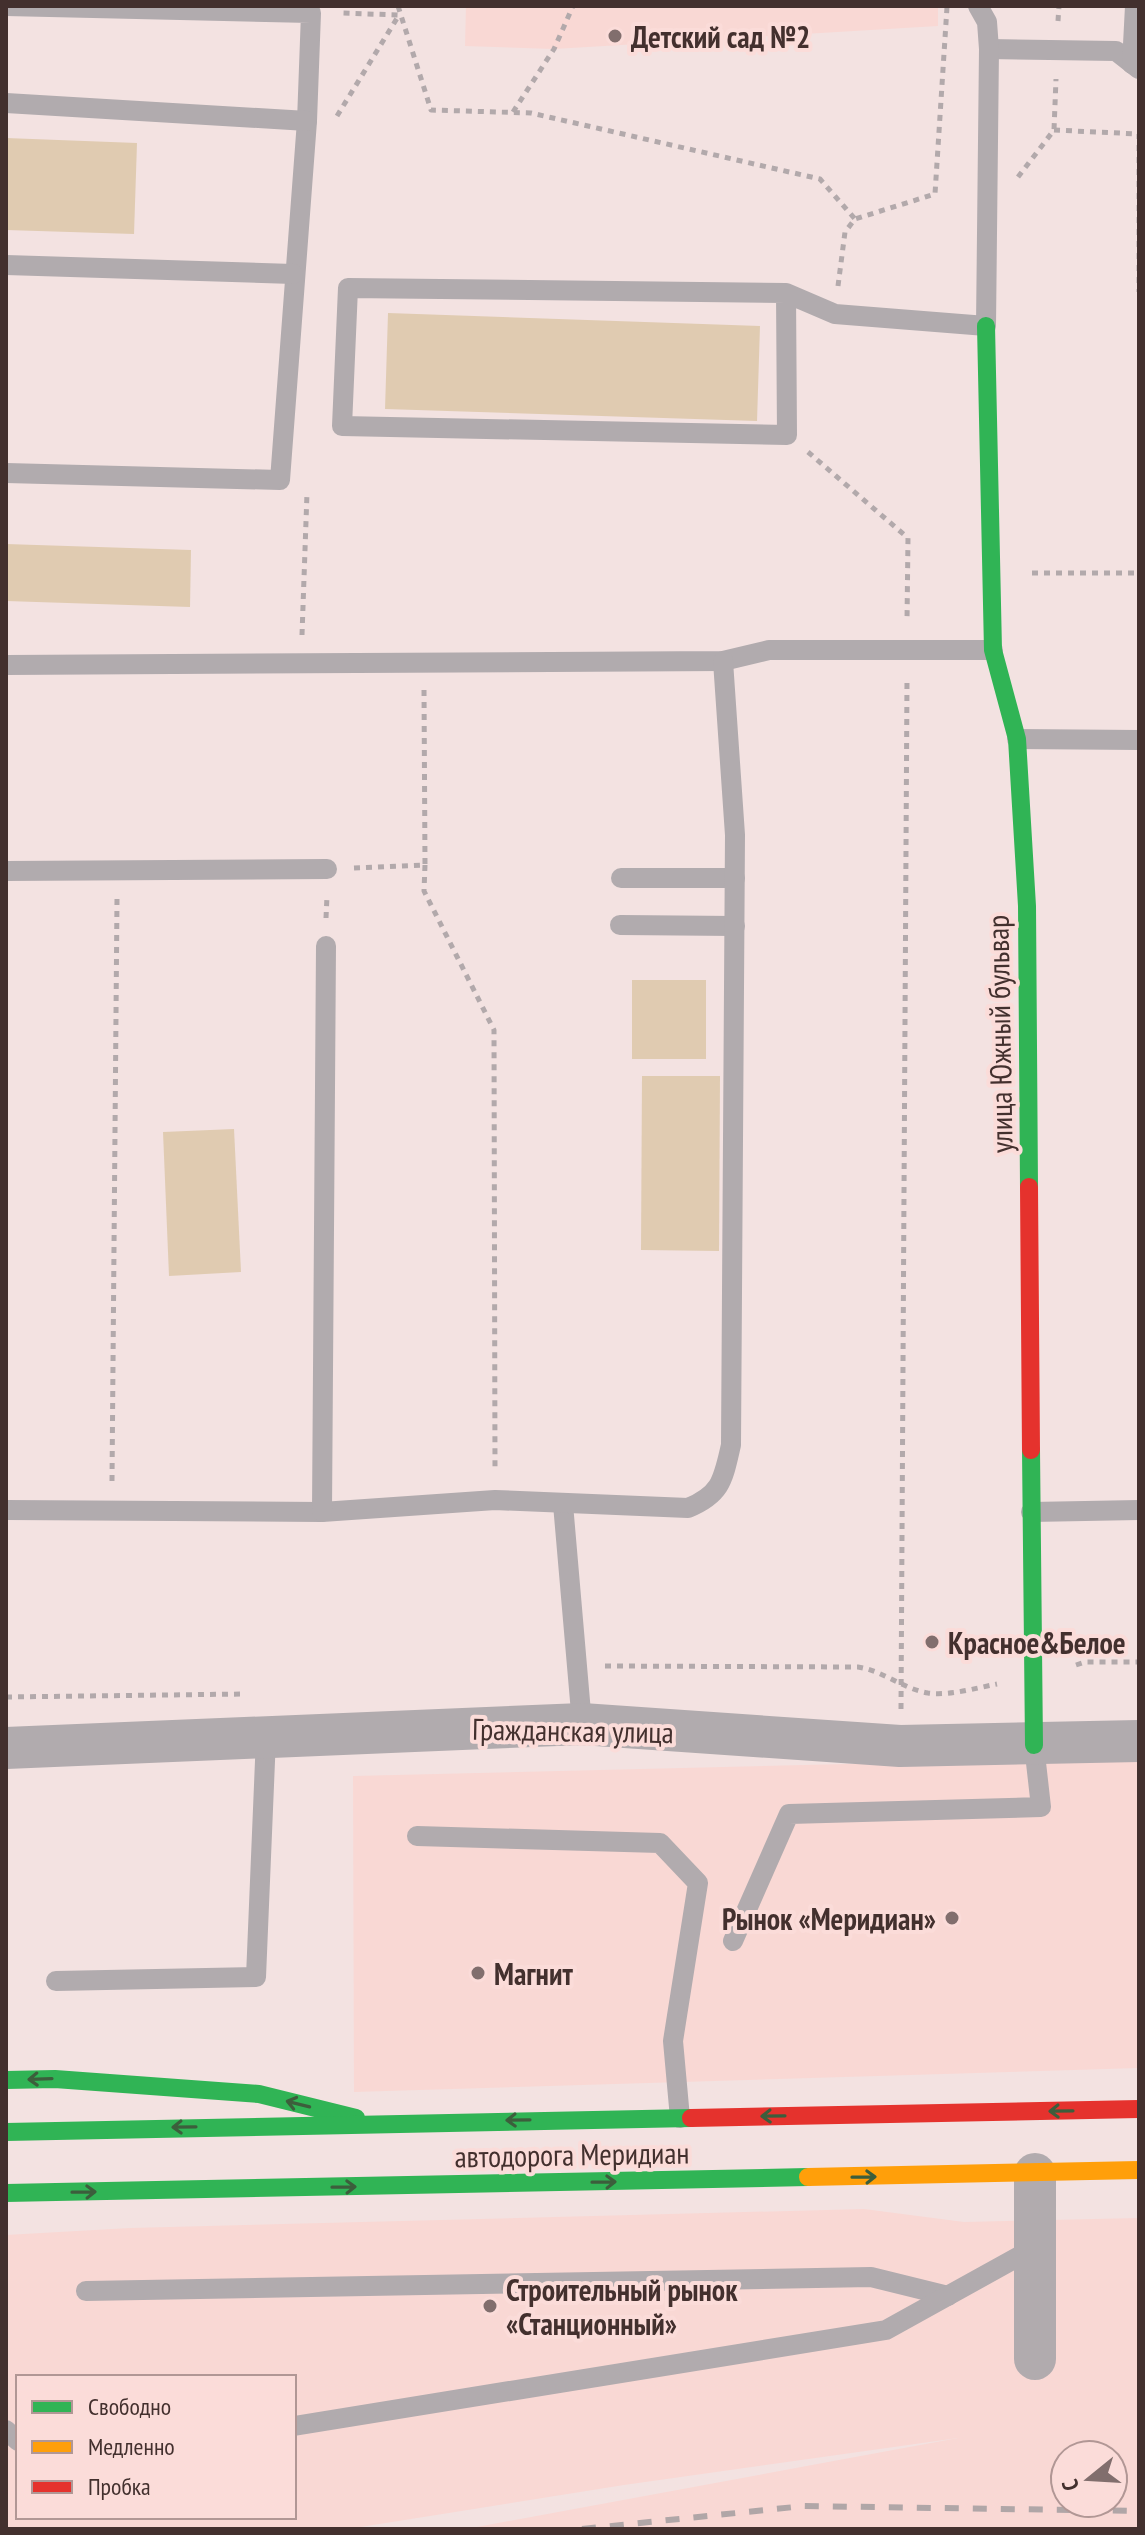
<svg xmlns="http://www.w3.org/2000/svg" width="1145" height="2535" font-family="'PT Sans Narrow',sans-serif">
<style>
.built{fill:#f9d8d4;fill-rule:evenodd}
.green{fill:#e0cbb1}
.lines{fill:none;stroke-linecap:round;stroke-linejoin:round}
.path{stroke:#b2a9ab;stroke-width:5;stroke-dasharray:6 6;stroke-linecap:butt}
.lane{stroke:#b1abae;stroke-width:20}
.street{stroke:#b1abae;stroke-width:42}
.fast{stroke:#30b455;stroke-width:18}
.slow{stroke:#ff9f0a;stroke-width:18}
.jam{stroke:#e5322d;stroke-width:18}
.rail{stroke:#b0a6a7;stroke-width:6;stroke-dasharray:14 14;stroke-linecap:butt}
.oneway{stroke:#3c5e3c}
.poi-dot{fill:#816e6d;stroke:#fbdcd9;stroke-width:3}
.labels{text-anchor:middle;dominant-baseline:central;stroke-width:8;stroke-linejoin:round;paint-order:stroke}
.poi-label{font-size:30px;font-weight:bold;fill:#43302e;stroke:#fbdcd9;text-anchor:start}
.street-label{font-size:30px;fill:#43302e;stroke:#fbdcd9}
</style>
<rect width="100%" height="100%" fill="#f3e2e1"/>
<g class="built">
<path d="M 466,6 L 938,6 L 938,26 L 554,49 L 465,46 Z"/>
<path d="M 1139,1757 L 1139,2068 L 354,2092 L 353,1776 Z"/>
<path d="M 864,2209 L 964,2222 L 1139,2218 L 1139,2529 L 466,2529 L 958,2438 L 624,2485 L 348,2529 L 6,2529 L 6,2235 L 130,2228 ZM 18,2377 L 294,2377 L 294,2517 L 18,2517 ZM 1065,2455 L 1113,2455 L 1113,2503 L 1065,2503 Z"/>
</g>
<g class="green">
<path d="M 6,138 L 137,143 L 134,234 L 6,230 Z"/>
<path d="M 388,313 L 760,326 L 757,421 L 385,409 Z"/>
<path d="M 6,544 L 191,550 L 190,607 L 6,601 Z"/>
<rect x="632" y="980" width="74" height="79"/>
<path d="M 642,1076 L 720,1076 L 719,1251 L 641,1250 Z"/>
<path d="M 234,1129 L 241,1272 L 169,1276 L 163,1132 Z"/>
</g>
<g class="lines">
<g class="path">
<path d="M 398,6 L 431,110 L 531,113 L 820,179 L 855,219"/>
<path d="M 1058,21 L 1059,6"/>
<path d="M 513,112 L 554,49 L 573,6"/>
<path d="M 337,116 L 399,15 L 340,13"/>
<path d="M 1054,130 L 1139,134 L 1139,292"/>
<path d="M 1018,177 L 1054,130 L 1056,79"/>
<path d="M 838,286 L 845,232 L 855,219 L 935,194 L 947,7"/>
<path d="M 808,452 L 908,538 L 907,621"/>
<path d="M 1032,573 L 1139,573"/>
<path d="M 302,635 L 307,493"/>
<path d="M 425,865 L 424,891 L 494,1030 L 495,1471"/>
<path d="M 354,868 L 425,865 L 424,689"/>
<path d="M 326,918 L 327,896"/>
<path d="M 112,1481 L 117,899"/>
<path d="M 1076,1665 L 1085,1662 L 1139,1662"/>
<path d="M 605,1666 L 858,1667 C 884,1671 903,1689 928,1693 C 950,1696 976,1688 997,1684"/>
<path d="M 6,1697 L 244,1694"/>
<path d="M 901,1709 L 907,679"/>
</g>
<g class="lane">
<path d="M 6,6 L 311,13 L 307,121 L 280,480 L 6,473"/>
<path d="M 989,49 L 1116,51 L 1139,69"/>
<path d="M 1132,64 L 1135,6"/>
<path d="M 6,103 L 307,121"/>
<path d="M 6,265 L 293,274"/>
<path d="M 786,293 L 787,435 L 342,426 L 348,288 L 786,293 L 835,314 L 986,326 L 989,49 L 987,22 L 978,6"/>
<path d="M 6,665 L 723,661 L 769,650 L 993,650"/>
<path d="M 1017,739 L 1139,740"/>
<path d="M 6,871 L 327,869"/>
<path d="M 621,878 L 735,878"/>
<path d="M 620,925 L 735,926"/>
<path d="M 563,1504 L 582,1724"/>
<path d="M 6,1510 L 322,1512 L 495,1500 L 688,1508 C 722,1494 723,1479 731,1445 L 735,835 L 723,661"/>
<path d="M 322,1512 L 326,946"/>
<path d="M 1031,1512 L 1139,1510"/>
<path d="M 417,1836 L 660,1843 L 698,1883 L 673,2041 L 680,2118"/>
<path d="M 733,1941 L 789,1814 L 1041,1807 L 1034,1745"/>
<path d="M 56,1981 L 256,1977 L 266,1737"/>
<path d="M 86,2291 L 871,2277 L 948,2296"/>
<path d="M 294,2426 L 886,2330 L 1034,2248"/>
<path d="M 6,2430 L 18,2441"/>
</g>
<g class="street">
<path d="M 6,1748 L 582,1724 L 900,1746 L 1139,1741"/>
<path d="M 1035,2174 L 1035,2359"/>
</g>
<g class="fast">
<path d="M 986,326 L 993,650 L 1017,739 L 1027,906 L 1029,1187"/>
<path d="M 1031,1450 L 1034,1745"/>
<path d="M 6,2080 L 55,2079 L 259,2094 L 356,2118"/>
<path d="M 6,2132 L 691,2118"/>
<path d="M 6,2193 L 808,2177"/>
</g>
<path class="slow" d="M 808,2177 L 1139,2170"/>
<g class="jam">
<path d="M 1029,1187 L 1031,1450"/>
<path d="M 691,2118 L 1139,2109"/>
</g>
<path class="rail" d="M 582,2529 L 804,2506 L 1139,2511"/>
</g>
<defs><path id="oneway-shaft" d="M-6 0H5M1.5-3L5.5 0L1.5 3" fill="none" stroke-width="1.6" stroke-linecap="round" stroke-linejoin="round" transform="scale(2)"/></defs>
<g class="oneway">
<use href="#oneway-shaft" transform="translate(40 2079) rotate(178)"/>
<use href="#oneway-shaft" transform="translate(298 2104) rotate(-166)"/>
<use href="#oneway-shaft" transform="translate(1061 2111) rotate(179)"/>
<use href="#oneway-shaft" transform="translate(773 2116) rotate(179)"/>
<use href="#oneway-shaft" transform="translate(518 2120) rotate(179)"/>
<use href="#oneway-shaft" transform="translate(184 2127) rotate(179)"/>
<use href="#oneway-shaft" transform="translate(864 2177) rotate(-1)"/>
<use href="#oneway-shaft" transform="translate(604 2182) rotate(-1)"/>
<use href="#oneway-shaft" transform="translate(344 2187) rotate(-1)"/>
<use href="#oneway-shaft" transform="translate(84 2192) rotate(-1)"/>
</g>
<g class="poi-dot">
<circle cx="615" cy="36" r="8"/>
<circle cx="932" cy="1642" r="8"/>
<circle cx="952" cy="1918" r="8"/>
<circle cx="478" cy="1973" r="8"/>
<circle cx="490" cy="2306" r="8"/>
</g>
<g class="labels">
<g class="poi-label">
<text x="631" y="36">Детский сад №2</text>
<text x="948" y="1642">Красное&amp;Белое</text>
<text x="936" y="1918" text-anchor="end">Рынок «Меридиан»</text>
<text x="494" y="1973">Магнит</text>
<text x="506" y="2289">Строительный рынок<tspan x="506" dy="34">«Станционный»</tspan></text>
</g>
<g class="street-label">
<text transform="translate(999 1034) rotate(-91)">улица Южный бульвар</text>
<text transform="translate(573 1730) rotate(1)">Гражданская улица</text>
<text transform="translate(572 2154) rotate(-1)">автодорога Меридиан</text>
</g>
</g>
<rect width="1145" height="2535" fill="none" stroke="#43302e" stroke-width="16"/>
<rect x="16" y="2375" width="280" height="144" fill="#fbdcd9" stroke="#b19795" stroke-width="2"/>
<rect x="32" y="2401" width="40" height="12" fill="#30b455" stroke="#b19795" stroke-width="2"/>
<text x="88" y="2415" font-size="24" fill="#43302e">Свободно</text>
<rect x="32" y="2441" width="40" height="12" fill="#ff9f0a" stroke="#b19795" stroke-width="2"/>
<text x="88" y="2455" font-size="24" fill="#43302e">Медленно</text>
<rect x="32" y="2481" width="40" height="12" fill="#e5322d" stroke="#b19795" stroke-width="2"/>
<text x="88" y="2495" font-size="24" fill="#43302e">Пробка</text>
<g transform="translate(1089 2479) rotate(252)"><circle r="38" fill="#fbdcd9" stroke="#b19795" stroke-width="2"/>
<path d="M0-6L14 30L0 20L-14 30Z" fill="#816e6d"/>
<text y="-12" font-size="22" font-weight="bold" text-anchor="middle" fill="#43302e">С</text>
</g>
</svg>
